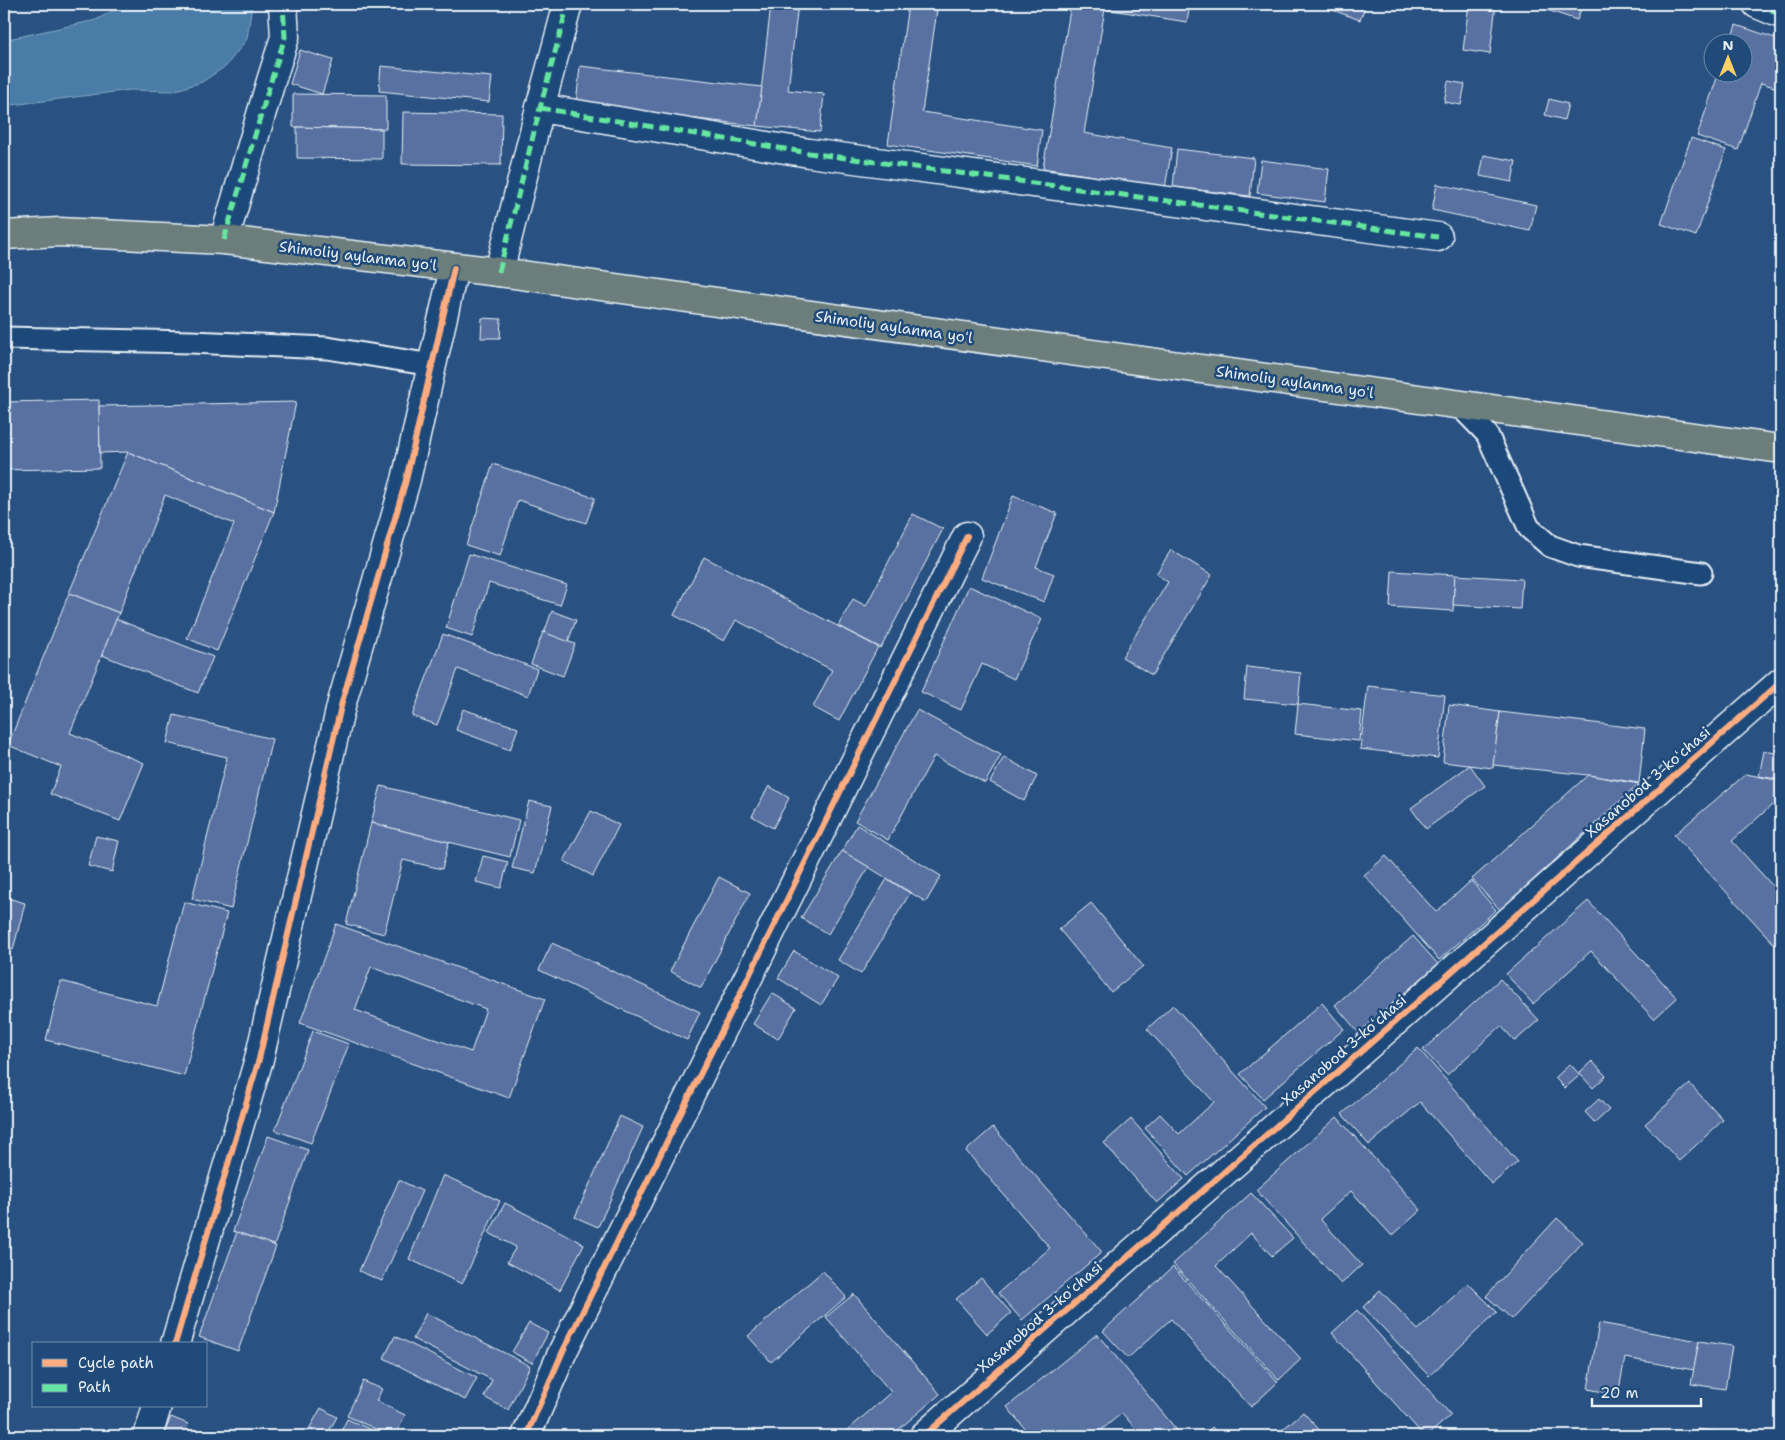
<svg xmlns="http://www.w3.org/2000/svg" width="1785" height="1440" font-family="'Shantell Sans',sans-serif">
<style>
.water{fill:#497ca6;stroke:#89abc7}
.building{fill:#5871a1;stroke:#e8f1f8;fill-rule:evenodd}
.lines{fill:none;stroke-linecap:round;stroke-linejoin:round}
.lane-casing{stroke:#e8f1f8;stroke-width:25}
.street-casing{stroke:#e8f1f8;stroke-width:31}
.primary-casing{stroke:#e8f1f8;stroke-width:31}
.lane{stroke:#1f4a7a;stroke-width:21}
.street{stroke:#1f4a7a;stroke-width:28}
.primary{stroke:#6c7e7c;stroke-width:28}
.quiet{stroke:#66e7a1;stroke-width:5;stroke-dasharray:10 5;stroke-linecap:butt}
.cycleway-casing{stroke:#1f4a7a;stroke-width:9}
.cycleway{stroke:#ffac80;stroke-width:6}
.labels{text-anchor:middle;dominant-baseline:central;stroke-width:5;stroke-linejoin:round;paint-order:stroke}
.street-label{font-size:15px;fill:#e8f1f8;stroke:#1f4a7a}
</style>
<rect width="100%" height="100%" fill="#295181"/>
<filter id="ink" filterUnits="userSpaceOnUse"><feTurbulence type="fractalNoise" baseFrequency=".02" numOctaves="2"/><feDisplacementMap in="SourceGraphic" scale="10" xChannelSelector="R" yChannelSelector="G"/><feConvolveMatrix kernelMatrix="1 2 1 2 8 2 1 2 1" color-interpolation-filters="sRGB"/></filter>
<g filter="url(#ink)">
<path class="water" d="M 124,4 L 251,4 L 252,5 L 247,39 L 226,66 L 202,82 L 173,91 L 130,90 L 4,106 L 4,40 L 96,20 Z"/>
<g class="building">
<path d="M 771,4 L 798,4 L 788,90 L 824,94 L 820,132 L 757,126 Z"/>
<path d="M 1071,4 L 1190,4 L 1187,22 L 1105,9 L 1084,133 L 1172,148 L 1165,188 L 1043,168 Z"/>
<path d="M 1329,4 L 1366,4 L 1360,20 L 1327,8 Z"/>
<path d="M 1469,4 L 1496,4 L 1490,54 L 1463,50 Z"/>
<path d="M 1546,4 L 1583,4 L 1577,20 L 1544,9 Z"/>
<path d="M 908,5 L 937,10 L 922,112 L 1042,130 L 1037,166 L 888,144 Z"/>
<path d="M 1736,25 L 1781,40 L 1781,89 L 1761,83 L 1738,150 L 1697,136 L 1719,72 L 1742,72 L 1742,42 L 1730,42 Z"/>
<path d="M 300,50 L 333,60 L 322,94 L 290,84 Z"/>
<path d="M 381,66 L 492,77 L 489,102 L 379,91 Z"/>
<path d="M 580,66 L 762,87 L 757,126 L 576,105 Z"/>
<path d="M 1448,81 L 1465,84 L 1461,105 L 1444,102 Z"/>
<path d="M 293,94 L 386,95 L 386,129 L 293,127 Z"/>
<path d="M 1549,99 L 1568,104 L 1564,120 L 1545,115 Z"/>
<path d="M 403,112 L 502,114 L 501,165 L 402,164 Z"/>
<path d="M 297,127 L 382,129 L 382,159 L 297,158 Z"/>
<path d="M 1691,138 L 1726,150 L 1696,236 L 1661,224 Z"/>
<path d="M 1177,149 L 1254,158 L 1250,196 L 1173,187 Z"/>
<path d="M 1484,155 L 1516,161 L 1512,182 L 1480,176 Z"/>
<path d="M 1261,160 L 1329,169 L 1325,202 L 1257,193 Z"/>
<path d="M 1437,184 L 1536,205 L 1530,231 L 1432,210 Z"/>
<path d="M 482,318 L 501,319 L 500,338 L 481,338 Z"/>
<path d="M 99,400 L 100,468 L 4,470 L 4,402 Z"/>
<path d="M 296,402 L 274,512 L 128,452 L 100,453 L 99,406 Z"/>
<path d="M 128,452 L 274,512 L 217,651 L 187,638 L 234,524 L 165,495 L 119,613 L 69,593 Z"/>
<path d="M 493,464 L 595,498 L 586,523 L 518,500 L 500,556 L 466,545 Z"/>
<path d="M 1013,496 L 1057,513 L 1036,567 L 1054,574 L 1044,602 L 982,578 Z"/>
<path d="M 913,514 L 943,529 L 881,648 L 838,626 L 853,599 L 866,606 Z"/>
<path d="M 1171,550 L 1212,575 L 1152,675 L 1122,657 L 1168,582 L 1156,574 Z"/>
<path d="M 469,554 L 567,585 L 560,605 L 489,583 L 472,637 L 446,628 Z"/>
<path d="M 704,557 L 878,647 L 839,721 L 813,707 L 832,670 L 736,620 L 724,641 L 674,615 Z"/>
<path d="M 1392,571 L 1455,575 L 1453,611 L 1390,607 Z"/>
<path d="M 1455,575 L 1522,579 L 1520,609 L 1453,605 Z"/>
<path d="M 969,586 L 1042,619 L 1014,679 L 982,664 L 961,710 L 921,692 Z"/>
<path d="M 69,593 L 119,613 L 70,733 L 144,763 L 120,821 L 50,794 L 61,767 L 8,745 Z"/>
<path d="M 552,611 L 576,620 L 568,642 L 544,633 Z"/>
<path d="M 116,619 L 213,657 L 198,693 L 102,655 Z"/>
<path d="M 543,632 L 575,644 L 563,676 L 531,664 Z"/>
<path d="M 443,634 L 537,669 L 528,696 L 458,669 L 437,725 L 412,716 Z"/>
<path d="M 1247,667 L 1301,673 L 1298,704 L 1244,699 Z"/>
<path d="M 1368,686 L 1445,695 L 1438,758 L 1360,749 Z"/>
<path d="M 1298,704 L 1362,711 L 1359,741 L 1295,734 Z"/>
<path d="M 1449,705 L 1500,712 L 1493,768 L 1443,762 Z"/>
<path d="M 463,709 L 518,728 L 510,750 L 456,730 Z"/>
<path d="M 917,710 L 1001,755 L 985,783 L 934,756 L 888,840 L 855,821 Z"/>
<path d="M 1500,712 L 1645,729 L 1639,783 L 1588,775 L 1493,765 Z"/>
<path d="M 174,715 L 272,739 L 231,909 L 192,899 L 227,757 L 167,743 Z"/>
<path d="M 1764,751 L 1781,754 L 1781,780 L 1759,776 Z"/>
<path d="M 1004,757 L 1037,776 L 1024,801 L 990,782 Z"/>
<path d="M 1470,765 L 1485,786 L 1426,829 L 1411,808 Z"/>
<path d="M 1746,774 L 1781,781 L 1781,814 L 1772,805 L 1732,841 L 1780,894 L 1781,893 L 1781,944 L 1777,947 L 1674,835 Z"/>
<path d="M 1588,775 L 1639,784 L 1500,910 L 1472,879 Z"/>
<path d="M 381,786 L 519,820 L 510,857 L 371,823 Z"/>
<path d="M 769,786 L 789,798 L 773,828 L 752,816 Z"/>
<path d="M 529,801 L 552,806 L 535,873 L 512,868 Z"/>
<path d="M 591,811 L 619,825 L 593,876 L 564,861 Z"/>
<path d="M 371,823 L 449,842 L 442,869 L 403,860 L 384,934 L 346,924 Z"/>
<path d="M 857,825 L 941,876 L 926,902 L 842,851 Z"/>
<path d="M 96,836 L 119,841 L 112,872 L 88,866 Z"/>
<path d="M 842,851 L 869,867 L 828,934 L 801,918 Z"/>
<path d="M 483,856 L 508,862 L 501,888 L 476,882 Z"/>
<path d="M 1386,856 L 1436,912 L 1471,881 L 1496,910 L 1439,960 L 1364,875 Z"/>
<path d="M 719,877 L 750,893 L 701,988 L 670,971 Z"/>
<path d="M 887,879 L 910,893 L 861,974 L 838,960 Z"/>
<path d="M 4,897 L 25,903 L 13,950 L 4,947 Z"/>
<path d="M 1588,901 L 1677,998 L 1654,1019 L 1591,951 L 1533,1004 L 1506,974 Z"/>
<path d="M 184,902 L 227,913 L 184,1076 L 46,1040 L 61,981 L 157,1006 Z"/>
<path d="M 1091,903 L 1143,966 L 1111,992 L 1059,929 Z"/>
<path d="M 336,924 L 545,999 L 509,1098 L 300,1023 ZM 371,967 L 486,1009 L 471,1052 L 355,1010 Z"/>
<path d="M 1413,936 L 1438,964 L 1359,1033 L 1335,1005 Z"/>
<path d="M 552,943 L 700,1012 L 687,1040 L 539,970 Z"/>
<path d="M 794,951 L 838,978 L 821,1005 L 778,978 Z"/>
<path d="M 1500,979 L 1539,1020 L 1515,1041 L 1501,1026 L 1447,1075 L 1423,1050 Z"/>
<path d="M 772,993 L 796,1008 L 778,1039 L 753,1024 Z"/>
<path d="M 1322,1003 L 1344,1029 L 1263,1099 L 1240,1074 Z"/>
<path d="M 1173,1005 L 1265,1107 L 1188,1176 L 1145,1128 L 1160,1114 L 1179,1134 L 1214,1102 L 1147,1029 Z"/>
<path d="M 313,1031 L 349,1044 L 311,1143 L 275,1130 Z"/>
<path d="M 1418,1048 L 1518,1162 L 1492,1184 L 1420,1102 L 1369,1145 L 1342,1114 Z"/>
<path d="M 1592,1061 L 1606,1076 L 1593,1088 L 1579,1073 Z"/>
<path d="M 1570,1064 L 1580,1075 L 1565,1088 L 1555,1078 Z"/>
<path d="M 1690,1084 L 1723,1120 L 1679,1161 L 1645,1124 Z"/>
<path d="M 1599,1099 L 1609,1110 L 1595,1123 L 1585,1112 Z"/>
<path d="M 620,1116 L 643,1127 L 598,1227 L 575,1217 Z"/>
<path d="M 1337,1117 L 1421,1210 L 1392,1236 L 1351,1191 L 1320,1219 L 1362,1265 L 1341,1284 L 1256,1190 Z"/>
<path d="M 1131,1119 L 1184,1179 L 1157,1203 L 1104,1143 Z"/>
<path d="M 993,1127 L 1102,1252 L 1022,1320 L 998,1293 L 1050,1248 L 966,1151 Z"/>
<path d="M 268,1136 L 308,1150 L 274,1246 L 233,1231 Z"/>
<path d="M 443,1175 L 500,1201 L 462,1284 L 409,1259 Z"/>
<path d="M 399,1180 L 422,1191 L 382,1281 L 359,1271 Z"/>
<path d="M 1251,1193 L 1293,1238 L 1272,1256 L 1251,1233 L 1216,1266 L 1301,1359 L 1279,1380 L 1173,1264 Z"/>
<path d="M 505,1203 L 584,1244 L 560,1290 L 507,1262 L 516,1247 L 489,1233 Z"/>
<path d="M 1557,1218 L 1583,1242 L 1512,1319 L 1486,1296 Z"/>
<path d="M 237,1232 L 276,1246 L 238,1351 L 199,1337 Z"/>
<path d="M 1173,1267 L 1278,1382 L 1251,1407 L 1171,1319 L 1128,1358 L 1103,1331 Z"/>
<path d="M 823,1271 L 846,1297 L 771,1362 L 748,1336 Z"/>
<path d="M 981,1278 L 1011,1313 L 987,1334 L 956,1299 Z"/>
<path d="M 1468,1283 L 1497,1312 L 1429,1376 L 1363,1307 L 1380,1290 L 1418,1330 Z"/>
<path d="M 854,1294 L 940,1394 L 891,1436 L 841,1436 L 891,1392 L 826,1317 Z"/>
<path d="M 1357,1310 L 1451,1415 L 1427,1436 L 1424,1436 L 1332,1333 Z"/>
<path d="M 426,1313 L 530,1366 L 508,1410 L 484,1397 L 492,1380 L 413,1339 Z"/>
<path d="M 529,1323 L 548,1333 L 532,1363 L 512,1352 Z"/>
<path d="M 1599,1323 L 1699,1341 L 1694,1370 L 1625,1358 L 1618,1395 L 1588,1389 Z"/>
<path d="M 1097,1334 L 1181,1435 L 1180,1436 L 1142,1436 L 1122,1413 L 1094,1436 L 1031,1436 L 1007,1407 Z"/>
<path d="M 395,1336 L 477,1378 L 465,1400 L 384,1358 Z"/>
<path d="M 1699,1341 L 1732,1346 L 1725,1389 L 1691,1384 Z"/>
<path d="M 363,1381 L 382,1389 L 376,1401 L 405,1415 L 395,1436 L 391,1436 L 347,1416 Z"/>
<path d="M 321,1408 L 337,1417 L 326,1436 L 305,1436 Z"/>
<path d="M 1303,1412 L 1325,1436 L 1275,1436 Z"/>
<path d="M 171,1417 L 188,1424 L 183,1436 L 163,1436 Z"/>
<path d="M 347,1419 L 385,1436 L 339,1436 Z"/>
<path d="M 1212,1427 L 1220,1436 L 1202,1436 Z"/>
<path d="M 1696,1429 L 1729,1433 L 1729,1436 L 1695,1436 Z"/>
</g>
<g class="lines">
<defs>
<g id="lane">
<path d="M 4,338 L 191,342 L 327,348 L 432,365"/>
<path d="M 1459,405 L 1487,434 L 1529,528 L 1550,546 L 1578,556 L 1701,573"/>
</g>
<g id="street">
<path d="M 1757,4 L 1781,14"/>
<path d="M 540,108 L 809,153 L 1438,237"/>
<path d="M 224,240 L 271,81 L 285,37 L 283,4"/>
<path d="M 499,272 L 540,108 L 568,4"/>
<path d="M 175,1344 L 259,1059 L 342,702 L 406,480 L 454,268"/>
<path d="M 148,1436 L 157,1406"/>
<path d="M 526,1436 L 563,1351 L 967,536"/>
<path d="M 924,1436 L 1781,682"/>
</g>
<path id="primary" d="M 4,235 L 59,232 L 224,240 L 499,272 L 1781,449"/>
</defs>
<use href="#lane" class="lane-casing"/>
<use href="#street" class="street-casing"/>
<use href="#primary" class="primary-casing"/>
<use href="#lane" class="lane"/>
<use href="#street" class="street"/>
<use href="#primary" class="primary"/>
<g class="quiet">
<path d="M 1757,4 L 1781,14"/>
<path d="M 540,108 L 809,153 L 1438,237"/>
<path d="M 224,240 L 271,81 L 285,37 L 283,4"/>
<path d="M 499,272 L 540,108 L 568,4"/>
</g>
<defs>
<g id="cycleway">
<path d="M 175,1344 L 259,1059 L 342,702 L 406,480 L 454,268"/>
<path d="M 526,1436 L 563,1351 L 967,536"/>
<path d="M 924,1436 L 1781,682"/>
</g>
</defs>
<use href="#cycleway" class="cycleway-casing"/>
<use href="#cycleway" class="cycleway"/>
</g>
</g>
<g class="labels">
<g class="street-label">
<text transform="translate(358 256) rotate(7)">Shimoliy aylanma yoʻl</text>
<text transform="translate(894 327) rotate(8)">Shimoliy aylanma yoʻl</text>
<text transform="translate(1295 382) rotate(8)">Shimoliy aylanma yoʻl</text>
<text transform="translate(1648 782) rotate(-41)">Xasanobod 3-koʻchasi</text>
<text transform="translate(1344 1050) rotate(-41)">Xasanobod 3-koʻchasi</text>
<text transform="translate(1040 1317) rotate(-41)">Xasanobod 3-koʻchasi</text>
</g>
</g>
<rect width="1785" height="1440" fill="none" stroke="#1f4a7a" stroke-width="20"/>
<rect x="10" y="10" width="1765" height="1420" fill="none" stroke="#e8f1f8" stroke-width="2" filter="url(#ink)"/>
<rect x="32" y="1342" width="175" height="65" fill="#1f4a7a" stroke="#6f8dac"/>
<rect x="42" y="1359" width="25" height="8" fill="#ffac80" stroke="#6f8dac"/>
<text x="78" y="1368" font-size="15" fill="#e8f1f8">Cycle path</text>
<rect x="42" y="1384" width="25" height="8" fill="#66e7a1" stroke="#6f8dac"/>
<text x="78" y="1392" font-size="15" fill="#e8f1f8">Path</text>
<g transform="translate(1728 58)"><circle r="24" fill="#1f4a7a" stroke="#6f8dac"/>
<path d="M0-4L9 19L0 12L-9 19Z" fill="#ffd166"/>
<text y="-8" font-size="14" font-weight="bold" text-anchor="middle" fill="#e8f1f8">N</text>
</g>
<path d="M1592 1398v8h109v-8" fill="none" stroke="#e8f1f8" stroke-width="2.5"/>
<text x="1600" y="1398" font-size="15" fill="#e8f1f8" stroke="#1f4a7a" stroke-width="4" paint-order="stroke">20 m</text>
</svg>
